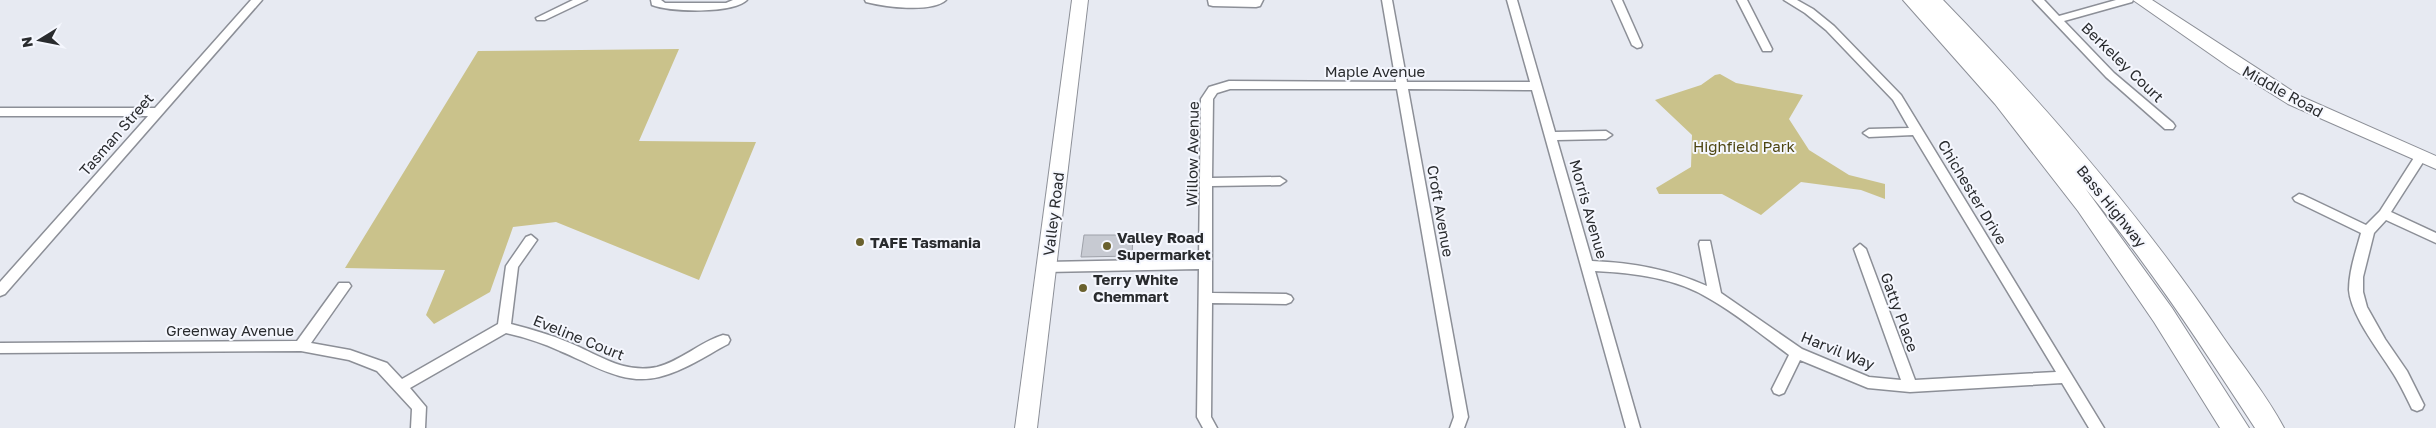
<svg xmlns="http://www.w3.org/2000/svg" width="2436" height="428" font-family="'Golos Text',sans-serif">
<style>
.green{fill:#cac28b}
.building{fill:#c7cad2;stroke:#9ea1a9}
.lines{fill:none;stroke-linecap:round;stroke-linejoin:round}
.street-casing{stroke:#8c8f97;stroke-width:3}
.secondary-casing{stroke:#8c8f97;stroke-width:2}
.highway-casing{stroke:#8c8f97;stroke-width:2}
.street{fill:#fff;fill-rule:evenodd}
.secondary{fill:#fff;fill-rule:evenodd}
.highway{fill:#fff;fill-rule:evenodd}
.poi-dot{fill:#6a612e;stroke:#f5f7fe;stroke-width:2}
.labels{text-anchor:middle;dominant-baseline:central;stroke-width:4;stroke-linejoin:round;paint-order:stroke}
.street-label{font-size:15px;fill:#292b2e;stroke:#f5f7fe}
.park-label{font-size:15px;fill:#4e4612;stroke:#f5f7fe}
.poi-label{font-size:15px;font-weight:bold;fill:#292b2e;stroke:#f5f7fe;text-anchor:start}
</style>
<rect width="100%" height="100%" fill="#e7eaf2"/>
<g class="green">
<path d="M 679,49 L 639,141 L 756,142 L 699,280 L 556,222 L 513,227 L 490,292 L 434,324 L 426,315 L 445,270 L 345,268 L 478,51 Z"/>
<path d="M 1720,74 L 1736,83 L 1803,95 L 1789,119 L 1809,150 L 1849,175 L 1885,184 L 1885,199 L 1861,190 L 1801,182 L 1761,215 L 1722,194 L 1659,194 L 1656,188 L 1691,167 L 1692,135 L 1655,100 L 1701,85 L 1715,75 Z"/>
</g>
<path class="building" d="M 1084,235 L 1133,235 L 1132,256 L 1081,257 Z"/>
<g class="lines">
<defs>
<g id="street">
<path d="M 251,0 L 262,0 L 5,294 L 0,296 L 0,282 L 148,116 L 0,116 L 0,108 L 155,108 Z"/>
<path d="M 573,0 L 587,0 L 545,20 L 537,20 L 536,18 Z"/>
<path d="M 651,0 L 661,0 L 665,3 L 726,3 L 733,0 L 747,0 C 733,14 671,12 652,5 Z"/>
<path d="M 865,0 L 946,0 C 932,13 885,7 866,2 Z"/>
<path d="M 1208,0 L 1263,0 L 1260,6 L 1256,7 L 1213,6 L 1209,5 Z"/>
<path d="M 1382,0 L 1392,0 L 1407,82 L 1530,82 L 1507,0 L 1517,0 L 1555,132 L 1606,131 L 1612,135 L 1606,139 L 1557,140 L 1592,261 C 1634,263 1669,269 1707,286 L 1699,244 L 1700,241 L 1710,241 L 1721,293 L 1802,349 L 1869,377 L 1901,380 L 1854,249 L 1860,244 L 1866,249 L 1915,380 L 2056,372 L 1913,135 L 1869,137 L 1863,133 L 1869,129 L 1909,128 L 1893,100 L 1826,30 L 1805,13 L 1784,0 L 1797,0 L 1813,9 L 1834,26 L 1901,95 L 2104,428 L 2089,428 L 2062,383 L 1910,392 L 1868,388 L 1800,360 L 1784,393 L 1779,395 L 1774,393 L 1772,389 L 1789,355 C 1763,336 1738,315 1710,299 C 1676,278 1635,273 1595,271 L 1640,428 L 1626,428 L 1532,90 L 1408,89 L 1468,417 L 1464,428 L 1450,428 L 1454,417 L 1397,89 L 1230,89 L 1217,93 L 1213,99 L 1212,178 L 1280,177 L 1286,181 L 1280,185 L 1212,186 L 1212,293 L 1286,294 L 1291,296 L 1293,299 L 1291,302 L 1286,304 L 1212,303 L 1211,417 L 1217,428 L 1203,428 L 1197,417 L 1199,269 L 1046,272 L 1041,270 L 1039,267 L 1041,264 L 1046,262 L 1199,259 L 1201,99 L 1209,87 L 1229,81 L 1396,82 Z"/>
<path d="M 1612,0 L 1622,0 L 1642,45 L 1641,47 L 1637,48 L 1632,45 Z"/>
<path d="M 1737,0 L 1747,0 L 1772,49 L 1771,51 L 1763,51 L 1762,49 Z"/>
<path d="M 2033,0 L 2044,0 L 2059,16 L 2116,0 L 2133,0 L 2132,2 L 2064,21 L 2114,73 L 2173,123 L 2175,126 L 2173,129 L 2165,129 L 2106,77 Z"/>
<path d="M 2421,152 L 2427,156 L 2391,212 L 2436,233 L 2436,243 L 2386,220 L 2374,233 L 2363,277 L 2363,292 L 2367,307 L 2385,339 L 2407,371 L 2424,405 L 2422,409 L 2417,411 L 2412,409 C 2407,399 2402,388 2396,378 C 2382,354 2351,317 2349,290 C 2349,271 2356,251 2361,233 L 2295,201 L 2293,198 L 2299,194 L 2303,195 L 2366,225 L 2380,211 L 2417,153 Z"/>
<path d="M 531,235 L 537,240 L 518,267 L 511,324 C 531,329 551,335 570,343 C 599,355 624,374 657,367 C 681,361 700,342 723,335 L 728,336 L 730,340 L 728,344 C 705,356 684,371 659,377 C 623,386 592,364 560,351 C 543,343 524,337 506,333 L 410,388 L 426,407 L 425,428 L 411,428 L 412,409 L 377,371 L 349,360 L 301,351 L 0,353 L 0,343 L 297,341 L 339,283 L 349,283 L 351,286 L 311,343 L 350,350 L 387,363 L 402,379 L 498,324 L 506,266 L 526,237 Z"/>
</g>
<g id="secondary">
<path d="M 1072,0 L 1088,0 L 1037,428 L 1015,428 Z"/>
<path d="M 2133,0 L 2152,0 L 2300,96 L 2436,156 L 2436,169 L 2288,104 L 2229,67 Z"/>
</g>
<path id="highway" d="M 1903,0 L 1943,0 C 2045,105 2141,215 2223,337 C 2243,366 2267,396 2284,428 L 2255,428 C 2201,345 2148,264 2085,188 L 2172,308 L 2249,428 L 2220,428 L 2154,322 L 2078,211 L 1995,104 Z"/>
</defs>
<use href="#street" class="street-casing"/>
<use href="#secondary" class="secondary-casing"/>
<use href="#highway" class="highway-casing"/>
<use href="#street" class="street"/>
<use href="#secondary" class="secondary"/>
<use href="#highway" class="highway"/>
</g>
<g class="poi-dot">
<circle cx="860" cy="242" r="5"/>
<circle cx="1107" cy="246" r="5"/>
<circle cx="1083" cy="288" r="5"/>
</g>
<g class="labels">
<g class="street-label">
<text transform="translate(2123 62) rotate(44)">Berkeley Court</text>
<text x="1375" y="71">Maple Avenue</text>
<text transform="translate(2283 91) rotate(29)">Middle Road</text>
<text transform="translate(116 134) rotate(-49)">Tasman Street</text>
<text transform="translate(1192 154) rotate(-89)">Willow Avenue</text>
<text transform="translate(1973 192) rotate(59)">Chichester Drive</text>
<text transform="translate(2112 206) rotate(51)">Bass Highway</text>
<text transform="translate(1589 209) rotate(74)">Morris Avenue</text>
<text transform="translate(1441 211) rotate(80)">Croft Avenue</text>
<text transform="translate(1053 214) rotate(-83)">Valley Road</text>
<text transform="translate(1900 312) rotate(70)">Gatty Place</text>
<text x="230" y="330">Greenway Avenue</text>
<text transform="translate(579 337) rotate(22)">Eveline Court</text>
<text transform="translate(1838 350) rotate(22)">Harvil Way</text>
</g>
<g class="park-label">
<text x="1744" y="146">Highfield Park</text>
</g>
<g class="poi-label">
<text x="1117" y="237">Valley Road<tspan x="1117" dy="17">Supermarket</tspan></text>
<text x="870" y="242">TAFE Tasmania</text>
<text x="1093" y="279">Terry White<tspan x="1093" dy="17">Chemmart</tspan></text>
</g>
</g>
<g transform="translate(40 40) rotate(260)" stroke="#f5f7fe" stroke-width="4" paint-order="stroke">
<path d="M0-4L9 19L0 12L-9 19Z" fill="#292b2e"/>
<text y="-8" font-size="14" font-weight="bold" text-anchor="middle" fill="#292b2e">N</text>
</g>
</svg>
